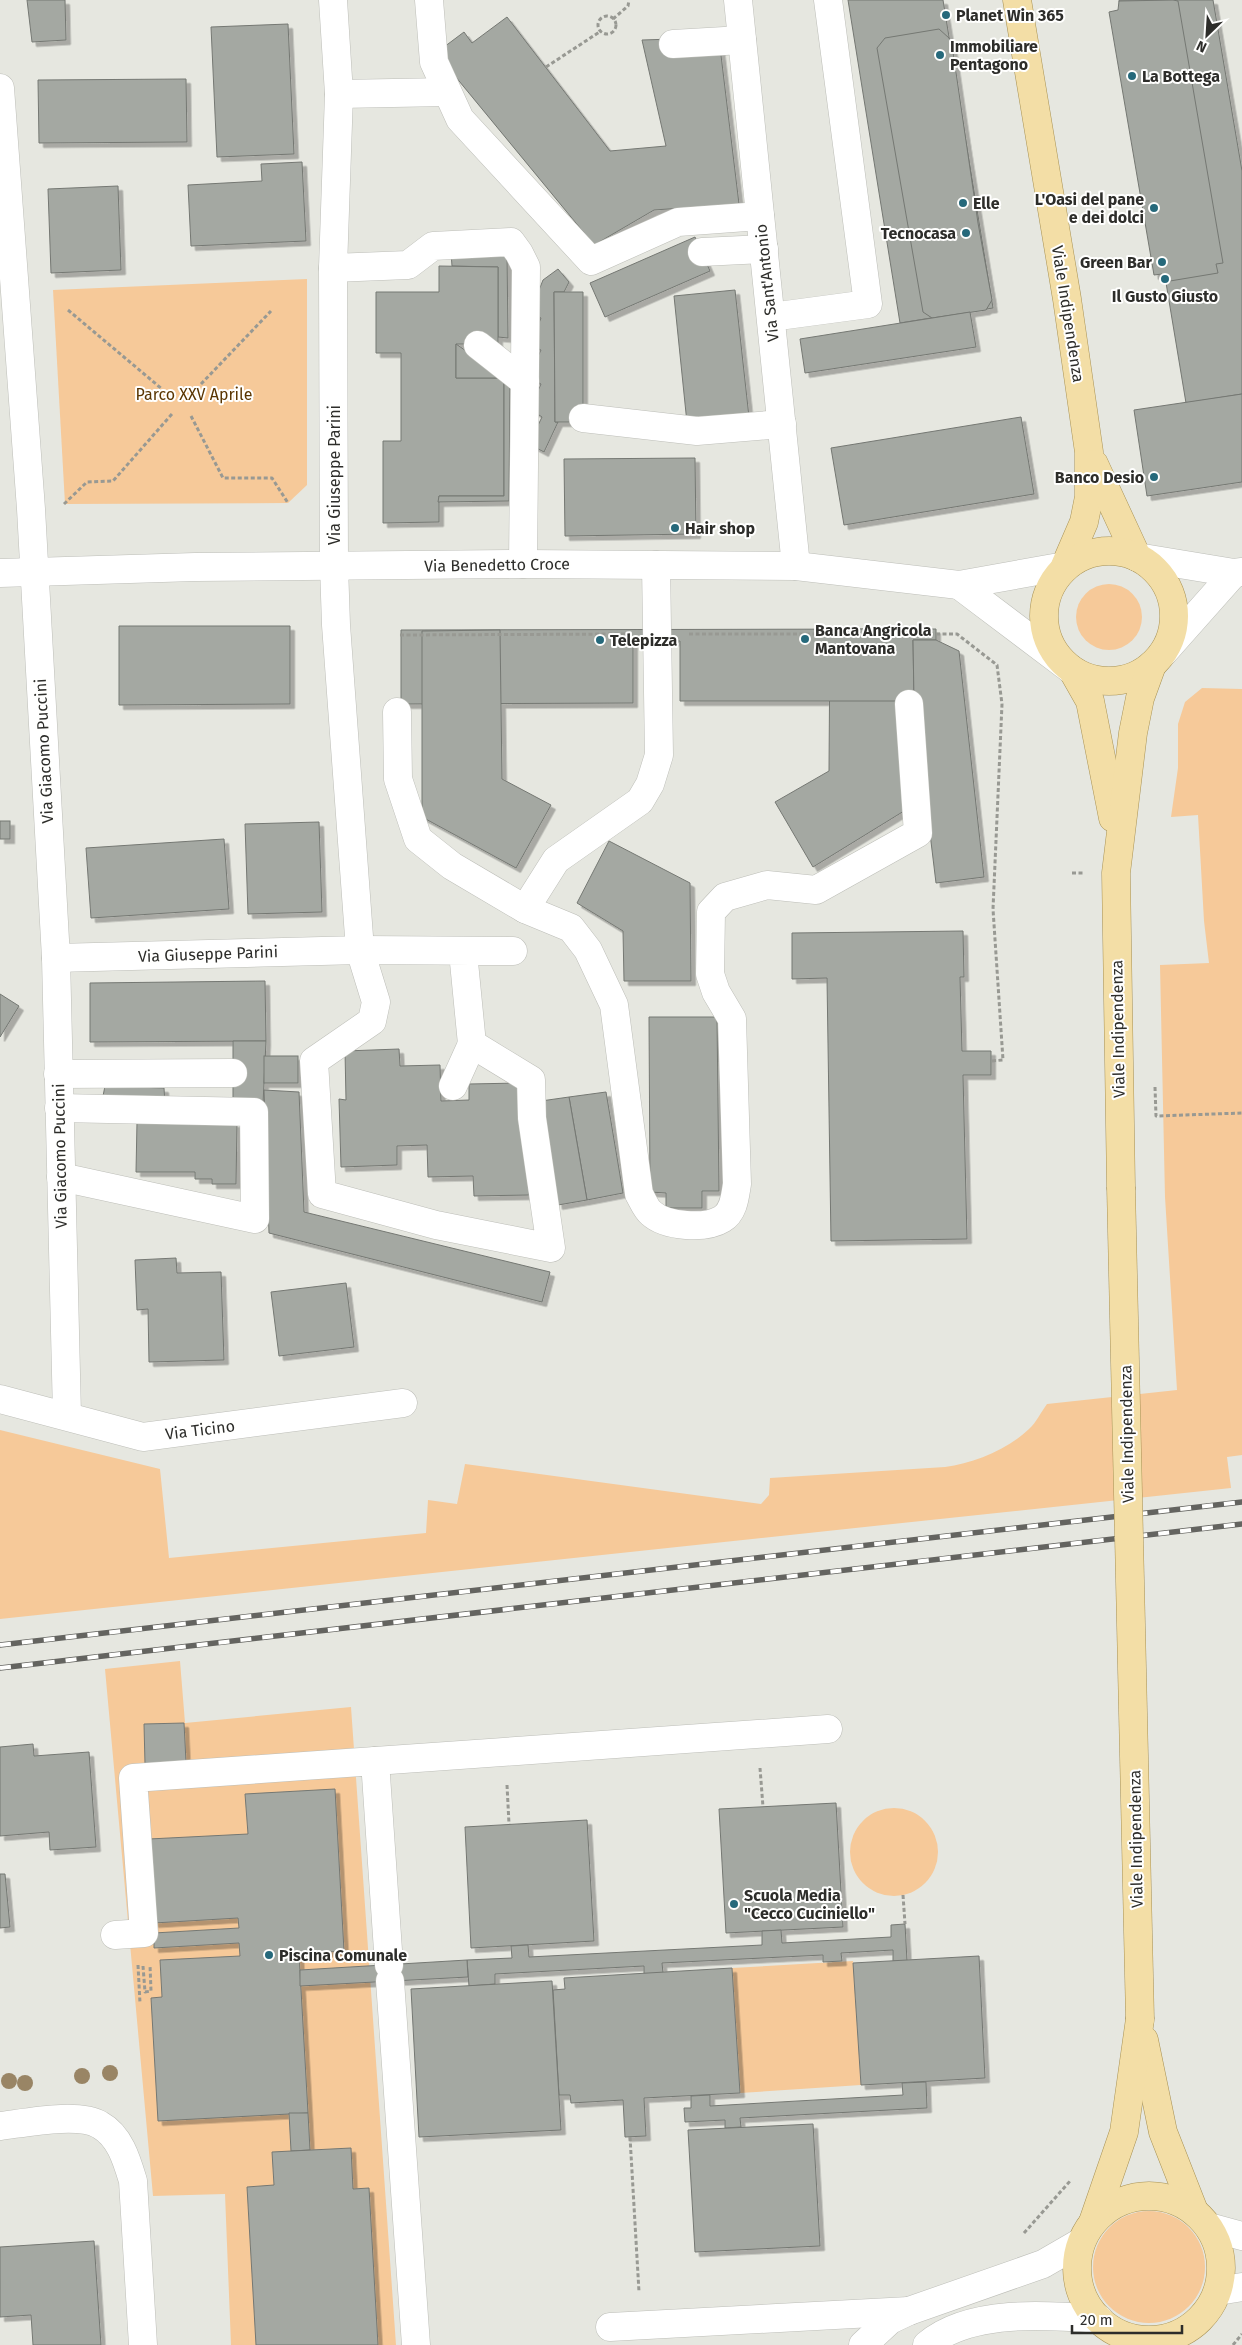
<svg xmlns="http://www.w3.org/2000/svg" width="1242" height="2345" font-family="'Fira Sans',sans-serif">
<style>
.green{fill:#f6c999}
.building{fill:#a4a8a2;stroke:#757873;filter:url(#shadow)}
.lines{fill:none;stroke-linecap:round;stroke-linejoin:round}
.minor-casing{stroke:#bdbeb8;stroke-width:29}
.major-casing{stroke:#a89254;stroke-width:29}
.path{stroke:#989993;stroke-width:3;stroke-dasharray:4 2.5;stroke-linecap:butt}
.minor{stroke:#fff;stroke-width:28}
.major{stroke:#f3dea6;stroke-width:28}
.rail-casing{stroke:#646460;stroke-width:5.5}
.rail{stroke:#fffffe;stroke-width:4;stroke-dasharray:11;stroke-linecap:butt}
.major-bridge-casing{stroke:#a89254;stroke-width:29;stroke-linecap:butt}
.major-bridge{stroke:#f3dea6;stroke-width:28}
.tree{fill:#998565}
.poi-dot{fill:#26697b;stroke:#fffffe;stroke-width:2}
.labels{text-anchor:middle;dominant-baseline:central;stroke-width:4;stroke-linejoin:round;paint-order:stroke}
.poi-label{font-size:16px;font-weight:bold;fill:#2d2d2a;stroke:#fffffe;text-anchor:start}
.street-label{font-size:16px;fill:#2d2d2a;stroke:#fffffe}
.park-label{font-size:16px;fill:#5a3501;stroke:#fffffe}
</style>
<defs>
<filter id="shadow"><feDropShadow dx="4.5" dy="4.5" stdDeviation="0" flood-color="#0004"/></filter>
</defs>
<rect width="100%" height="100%" fill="#e6e7e0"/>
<g class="green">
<path d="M 307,279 L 307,485 L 288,503 L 65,504 L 53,290 Z"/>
<circle cx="1109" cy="617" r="33"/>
<path d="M 1202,688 L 1242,689 L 1242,1455 L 1227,1457 L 1231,1488 L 0,1619 L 0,1430 L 160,1469 L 169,1558 L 426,1533 L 428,1500 L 457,1504 L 465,1464 L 761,1504 L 769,1495 L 770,1478 L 945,1467 C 974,1463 1007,1450 1029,1429 C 1036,1423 1041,1412 1047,1404 L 1177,1390 L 1165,1197 L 1160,965 L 1209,963 L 1204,921 L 1198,815 L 1171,817 L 1178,768 L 1178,724 L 1185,702 Z"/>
<path d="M 180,1661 L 185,1723 L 351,1707 L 396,2345 L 231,2345 L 225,2194 L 153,2196 L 105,1669 Z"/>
<circle cx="894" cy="1852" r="44"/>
<path d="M 853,1961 L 861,2085 L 740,2093 L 732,1968 Z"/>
<circle cx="1149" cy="2267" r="56"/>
</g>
<g class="building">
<path d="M 27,0 L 65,0 L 66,40 L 32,42 Z"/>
<path d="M 848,0 L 943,0 L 993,308 L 900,323 Z"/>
<path d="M 1119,0 L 1213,0 L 1242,171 L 1242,394 L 1186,403 Z"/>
<path d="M 1173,0 L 1178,1 L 1223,263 L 1216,264 L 1218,273 L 1164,282 L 1162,274 L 1154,275 L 1109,12 L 1118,10 L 1119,1 Z"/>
<path d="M 507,17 L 610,151 L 666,146 L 642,40 L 673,39 L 720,47 L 739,204 L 654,210 L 594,245 L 436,53 L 464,32 L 472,43 Z"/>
<path d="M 288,24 L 294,154 L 217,157 L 211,27 Z"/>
<path d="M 939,29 L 949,38 L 952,45 L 978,223 L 992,300 L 986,310 L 932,318 L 923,312 L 877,48 L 885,38 Z"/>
<path d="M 186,79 L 187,142 L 39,143 L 38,80 Z"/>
<path d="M 302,162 L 306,241 L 191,246 L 188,185 L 262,181 L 261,164 Z"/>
<path d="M 118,186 L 121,270 L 51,273 L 48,189 Z"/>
<path d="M 695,237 L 710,271 L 605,317 L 590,283 Z"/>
<path d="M 507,252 L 508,338 L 498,337 L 498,267 L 452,266 L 451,253 Z"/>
<path d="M 439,266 L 498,267 L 498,344 L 456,344 L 456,378 L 504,378 L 504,496 L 439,496 L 439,522 L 383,523 L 383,441 L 401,441 L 401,353 L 376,353 L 376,292 L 439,292 Z"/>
<path d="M 558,269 L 569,282 L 564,292 L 554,292 L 555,422 L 558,422 L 544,452 L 529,444 L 542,417 L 530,409 L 541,384 L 528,377 L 541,350 L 530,345 L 541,318 L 530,313 L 543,280 Z"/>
<path d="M 735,290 L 749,417 L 687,423 L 674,296 Z"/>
<path d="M 554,292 L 583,292 L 583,422 L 555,422 Z"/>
<path d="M 970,312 L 976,347 L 805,373 L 800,339 Z"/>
<path d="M 456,344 L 510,381 L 509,501 L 438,502 L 439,496 L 504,496 L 504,378 L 456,378 Z"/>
<path d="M 1242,394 L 1242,482 L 1147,496 L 1134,410 Z"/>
<path d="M 1021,417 L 1034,494 L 844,525 L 831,448 Z"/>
<path d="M 695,458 L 696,534 L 565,536 L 564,459 Z"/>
<path d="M 119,626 L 290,626 L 290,704 L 119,705 Z"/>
<path d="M 830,629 L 901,629 L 904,811 L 813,867 L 775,802 L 829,771 Z"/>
<path d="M 901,629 L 936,629 L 936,640 L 913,640 L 914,701 L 680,701 L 680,641 L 633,641 L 633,703 L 401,704 L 401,630 Z"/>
<path d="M 500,630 L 502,779 L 551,805 L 516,868 L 422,817 L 422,631 Z"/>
<path d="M 913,640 L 936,640 L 959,651 L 984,877 L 936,883 L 914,701 Z"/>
<rect x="0" y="821" width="10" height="18"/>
<path d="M 319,822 L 322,912 L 248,914 L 245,824 Z"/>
<path d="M 224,839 L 229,909 L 91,918 L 86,848 Z"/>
<path d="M 609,841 L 690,883 L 691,981 L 624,981 L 623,931 L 577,903 Z"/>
<path d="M 963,931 L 964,977 L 960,977 L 962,1051 L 991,1051 L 991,1075 L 963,1075 L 967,1239 L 831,1241 L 827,978 L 792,979 L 792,933 Z"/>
<path d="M 265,981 L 266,1041 L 90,1042 L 90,983 Z"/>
<path d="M 0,994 L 19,1006 L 0,1037 Z"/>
<path d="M 649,1017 L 717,1017 L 719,1191 L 702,1191 L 702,1208 L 666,1208 L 666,1193 L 650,1192 Z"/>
<path d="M 233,1041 L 266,1041 L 263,1104 L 233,1104 Z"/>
<path d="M 399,1049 L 400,1066 L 440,1065 L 441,1101 L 469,1100 L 469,1084 L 520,1083 L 529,1195 L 474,1196 L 473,1176 L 428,1177 L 427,1145 L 397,1146 L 397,1165 L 341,1167 L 339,1099 L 346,1100 L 345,1051 Z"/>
<rect x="264" y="1056" width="34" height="27"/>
<path d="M 106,1081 L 134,1087 L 164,1088 L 165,1104 L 103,1096 Z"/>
<path d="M 264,1090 L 299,1092 L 304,1212 L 550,1272 L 542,1302 L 269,1233 Z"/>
<path d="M 606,1092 L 623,1193 L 587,1200 L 569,1097 Z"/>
<path d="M 569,1097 L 587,1200 L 558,1205 L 541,1101 Z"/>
<path d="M 137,1122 L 237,1123 L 236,1184 L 212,1184 L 212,1179 L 195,1179 L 195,1172 L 136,1172 Z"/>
<path d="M 176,1258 L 177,1273 L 221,1272 L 224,1360 L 149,1362 L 148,1309 L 137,1310 L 135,1260 Z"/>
<path d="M 346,1283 L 354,1347 L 279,1356 L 271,1292 Z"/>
<path d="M 184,1723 L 186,1762 L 145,1764 L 144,1724 Z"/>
<path d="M 33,1744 L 34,1756 L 89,1752 L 96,1847 L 50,1850 L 49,1832 L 0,1836 L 0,1747 Z"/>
<path d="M 335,1789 L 344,1951 L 299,1954 L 308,2113 L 158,2121 L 151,1998 L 162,1997 L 160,1960 L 240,1956 L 239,1943 L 154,1948 L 154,1933 L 239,1928 L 238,1918 L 154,1923 L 149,1839 L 248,1834 L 245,1794 Z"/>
<path d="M 836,1803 L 843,1927 L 726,1933 L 719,1809 Z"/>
<path d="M 587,1820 L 594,1941 L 471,1948 L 465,1827 Z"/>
<path d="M 0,1874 L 5,1874 L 10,1927 L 0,1928 Z"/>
<path d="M 905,1924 L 907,1961 L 893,1961 L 893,1950 L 841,1953 L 842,1961 L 823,1962 L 823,1955 L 662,1963 L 663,1973 L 644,1974 L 644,1966 L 495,1974 L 495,1984 L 469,1986 L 467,1960 L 512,1958 L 511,1946 L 528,1945 L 529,1957 L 762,1945 L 762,1931 L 781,1930 L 782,1943 L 891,1937 L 891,1925 Z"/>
<path d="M 979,1956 L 985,2078 L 861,2085 L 853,1963 Z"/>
<path d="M 467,1960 L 468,1977 L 300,1986 L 300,1970 Z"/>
<path d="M 732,1968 L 740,2093 L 644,2098 L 646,2136 L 625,2137 L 623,2100 L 571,2103 L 570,2095 L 559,2095 L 553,1990 L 565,1989 L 564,1978 Z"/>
<path d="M 552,1981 L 561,2130 L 419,2137 L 411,1989 Z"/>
<path d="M 926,2082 L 927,2108 L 740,2118 L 741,2127 L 725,2128 L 725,2120 L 685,2122 L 684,2108 L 691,2108 L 691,2096 L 710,2095 L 710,2106 L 903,2095 L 902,2083 Z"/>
<path d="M 289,2113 L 308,2113 L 310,2150 L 291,2151 Z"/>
<path d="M 813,2124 L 820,2246 L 695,2252 L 688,2130 Z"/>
<path d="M 351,2148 L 353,2189 L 369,2188 L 378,2345 L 256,2345 L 247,2187 L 274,2185 L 272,2152 Z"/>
<path d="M 94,2241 L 101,2345 L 33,2345 L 31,2315 L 0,2317 L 0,2247 Z"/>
</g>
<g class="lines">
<defs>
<g id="minor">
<path d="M 429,0 L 434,62 L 460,119 L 591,261 L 678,222 L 760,216"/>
<path d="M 738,0 L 796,566"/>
<path d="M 673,44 L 742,40"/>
<path d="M 0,88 L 31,509 L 56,958 L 67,1415"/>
<path d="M 339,94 L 447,92"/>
<path d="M 702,252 L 764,249"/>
<path d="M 333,268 L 408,265 L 433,246 L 511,242 L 519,253 L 526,267 L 523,564"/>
<path d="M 771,317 L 868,304 L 828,0"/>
<path d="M 478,345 L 525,382"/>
<path d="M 583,418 L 697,431 L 782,424"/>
<path d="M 1137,557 L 1234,573 L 1242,572"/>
<path d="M 656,565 L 659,755 L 650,784 L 640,801 L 556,860 L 525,909 L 571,928 L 588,950 L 614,1005 L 639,1194 C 642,1199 646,1209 651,1213 C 666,1227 706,1229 722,1219 C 734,1212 735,1196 737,1184 L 732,1019 L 716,992 L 710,974 L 711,912 L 725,897 L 767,885 L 816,890 L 918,833 L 909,704"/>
<path d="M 0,573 L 195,567 L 523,564 L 796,566 L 959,585 L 1065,566"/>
<path d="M 959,585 L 1073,671"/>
<path d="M 1163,653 L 1234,573"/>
<path d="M 397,712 L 398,779 L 418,839 L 452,866 L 525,909"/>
<path d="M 463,952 L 472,1044 L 531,1080 L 532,1118 L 551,1248 L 436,1225 L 322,1194 L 314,1061 L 372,1021 L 376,1002 L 360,950 L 513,951"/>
<path d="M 56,958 L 360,950 L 336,625 L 334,566 L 333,268 L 339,94 L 333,0"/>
<path d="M 58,1074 L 233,1073"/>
<path d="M 453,1086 L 472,1044"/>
<path d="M 59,1108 L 254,1112 L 255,1219 L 61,1177"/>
<path d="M 0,1399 L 143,1437 L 403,1403"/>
<path d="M 375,1761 L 828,1729"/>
<path d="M 115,1935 L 144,1933 L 133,1778 L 375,1761 L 389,1965"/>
<path d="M 390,1981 L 416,2345"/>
<path d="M 0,2126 C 25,2123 79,2112 100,2125 C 120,2136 127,2161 133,2181 L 143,2345"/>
<path d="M 1209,2227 L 1242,2236"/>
<path d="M 1218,2291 L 1242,2287"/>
<path d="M 610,2327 L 909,2311"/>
<path d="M 863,2345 L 890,2320 L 909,2311 L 1043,2264 L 1081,2242"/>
<path d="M 927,2345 C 969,2309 1047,2315 1099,2319"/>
</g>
<g id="major">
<path d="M 1017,0 L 1067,299 L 1089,452 L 1089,497 L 1084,522 L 1065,566"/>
<path d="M 1094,464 L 1137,557"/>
<circle cx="1109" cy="616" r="65"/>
<path d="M 1073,671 L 1090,701 L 1113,818"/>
<path d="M 1121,1187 L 1116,873 L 1133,733 L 1140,698 L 1152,665"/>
<path d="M 1144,2040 L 1163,2132 L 1194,2211"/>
<circle cx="1149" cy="2268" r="72"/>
<path d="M 1093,2222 L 1124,2132 L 1140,2019"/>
</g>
</defs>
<use href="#minor" class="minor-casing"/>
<use href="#major" class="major-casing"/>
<g class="path">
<circle cx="607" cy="25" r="9"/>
<path d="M 613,19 L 628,6 L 629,0"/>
<path d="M 546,67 L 601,31"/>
<path d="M 68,310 L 162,389"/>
<path d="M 201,384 L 271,311"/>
<path d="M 191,416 L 223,478 L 272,478 L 288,503"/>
<path d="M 64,504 L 87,482 L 113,481 L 172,414"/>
<path d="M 689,634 L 957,634 L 997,665 L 1002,704 L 993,909 L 1003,1060 L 991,1061"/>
<path d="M 400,635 L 625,634"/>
<path d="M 1072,873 L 1083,873"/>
<path d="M 1155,1087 L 1156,1116 L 1242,1113"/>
<path d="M 760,1768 L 763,1807"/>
<path d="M 507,1785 L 509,1824"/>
<path d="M 903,1895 L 905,1924"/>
<path d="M 138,1965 L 140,2003"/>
<path d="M 143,1966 L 145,1992 L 151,1991 L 150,1965"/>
<path d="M 630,2137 L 639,2292"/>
<path d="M 1024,2233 L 1071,2180"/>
<path d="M 1233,2345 L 1242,2334"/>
</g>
<use href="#minor" class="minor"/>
<use href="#major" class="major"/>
<defs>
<g id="rail">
<path d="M 0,1645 L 1242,1502"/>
<path d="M 0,1668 L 1242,1524"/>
</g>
</defs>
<use href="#rail" class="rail-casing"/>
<use href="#rail" class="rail"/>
<defs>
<path id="major-bridge" d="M 1121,1187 L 1140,2019"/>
</defs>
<use href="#major-bridge" class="major-bridge-casing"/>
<use href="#major-bridge" class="major-bridge"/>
</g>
<g class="tree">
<circle cx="110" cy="2073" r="8"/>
<circle cx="82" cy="2076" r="8"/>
<circle cx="9" cy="2081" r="8"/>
<circle cx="25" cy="2083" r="8"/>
</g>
<g class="poi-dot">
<circle cx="946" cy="15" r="5"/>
<circle cx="940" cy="55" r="5"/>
<circle cx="1132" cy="76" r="5"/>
<circle cx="963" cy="203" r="5"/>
<circle cx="1154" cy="208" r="5"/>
<circle cx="966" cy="233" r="5"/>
<circle cx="1162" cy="262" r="5"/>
<circle cx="1165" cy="279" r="5"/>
<circle cx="1154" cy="477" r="5"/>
<circle cx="675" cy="528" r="5"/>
<circle cx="805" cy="639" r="5"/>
<circle cx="600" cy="640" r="5"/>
<circle cx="734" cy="1904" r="5"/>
<circle cx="269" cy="1955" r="5"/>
</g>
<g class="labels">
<g class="poi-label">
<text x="956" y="15">Planet Win 365</text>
<text x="950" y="46">Immobiliare<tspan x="950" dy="18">Pentagono</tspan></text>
<text x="1142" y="76">La Bottega</text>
<text x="1144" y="199" text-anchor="end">L'Oasi del pane<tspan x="1144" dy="18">e dei dolci</tspan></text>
<text x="973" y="203">Elle</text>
<text x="956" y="233" text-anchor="end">Tecnocasa</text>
<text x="1152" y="262" text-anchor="end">Green Bar</text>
<text x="1165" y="296" text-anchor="middle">Il Gusto Giusto</text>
<text x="1144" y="477" text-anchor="end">Banco Desio</text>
<text x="685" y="528">Hair shop</text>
<text x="815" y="630">Banca Angricola<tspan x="815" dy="18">Mantovana</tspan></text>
<text x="610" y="640">Telepizza</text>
<text x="744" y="1895">Scuola Media<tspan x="744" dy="18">"Cecco Cuciniello"</tspan></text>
<text x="279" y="1955">Piscina Comunale</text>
</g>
<g class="street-label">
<text transform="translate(767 283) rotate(-96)">Via Sant'Antonio</text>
<text transform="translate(1068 314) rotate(81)">Viale Indipendenza</text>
<text transform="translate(334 475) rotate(-90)">Via Giuseppe Parini</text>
<text transform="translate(497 565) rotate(-1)">Via Benedetto Croce</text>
<text transform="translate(44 751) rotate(-93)">Via Giacomo Puccini</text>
<text transform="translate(208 954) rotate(-2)">Via Giuseppe Parini</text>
<text transform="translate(1118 1029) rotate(-91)">Viale Indipendenza</text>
<text transform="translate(60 1156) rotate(-91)">Via Giacomo Puccini</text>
<text transform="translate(200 1430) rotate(-7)">Via Ticino</text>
<text transform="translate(1127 1434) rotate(-91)">Viale Indipendenza</text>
<text transform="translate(1136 1839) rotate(-91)">Viale Indipendenza</text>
</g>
<g class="park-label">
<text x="194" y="394">Parco XXV Aprile</text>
</g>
</g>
<g transform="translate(1207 35) rotate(205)" stroke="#fffffe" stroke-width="4" paint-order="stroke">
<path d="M0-4L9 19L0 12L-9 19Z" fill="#2d2d2a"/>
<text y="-8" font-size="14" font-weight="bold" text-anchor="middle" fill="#2d2d2a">N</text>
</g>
<path d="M1072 2325v8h110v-8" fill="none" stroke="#2d2d2a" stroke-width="2.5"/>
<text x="1080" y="2325" font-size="15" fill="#2d2d2a" stroke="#fffffe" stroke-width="4" paint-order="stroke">20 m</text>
</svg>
